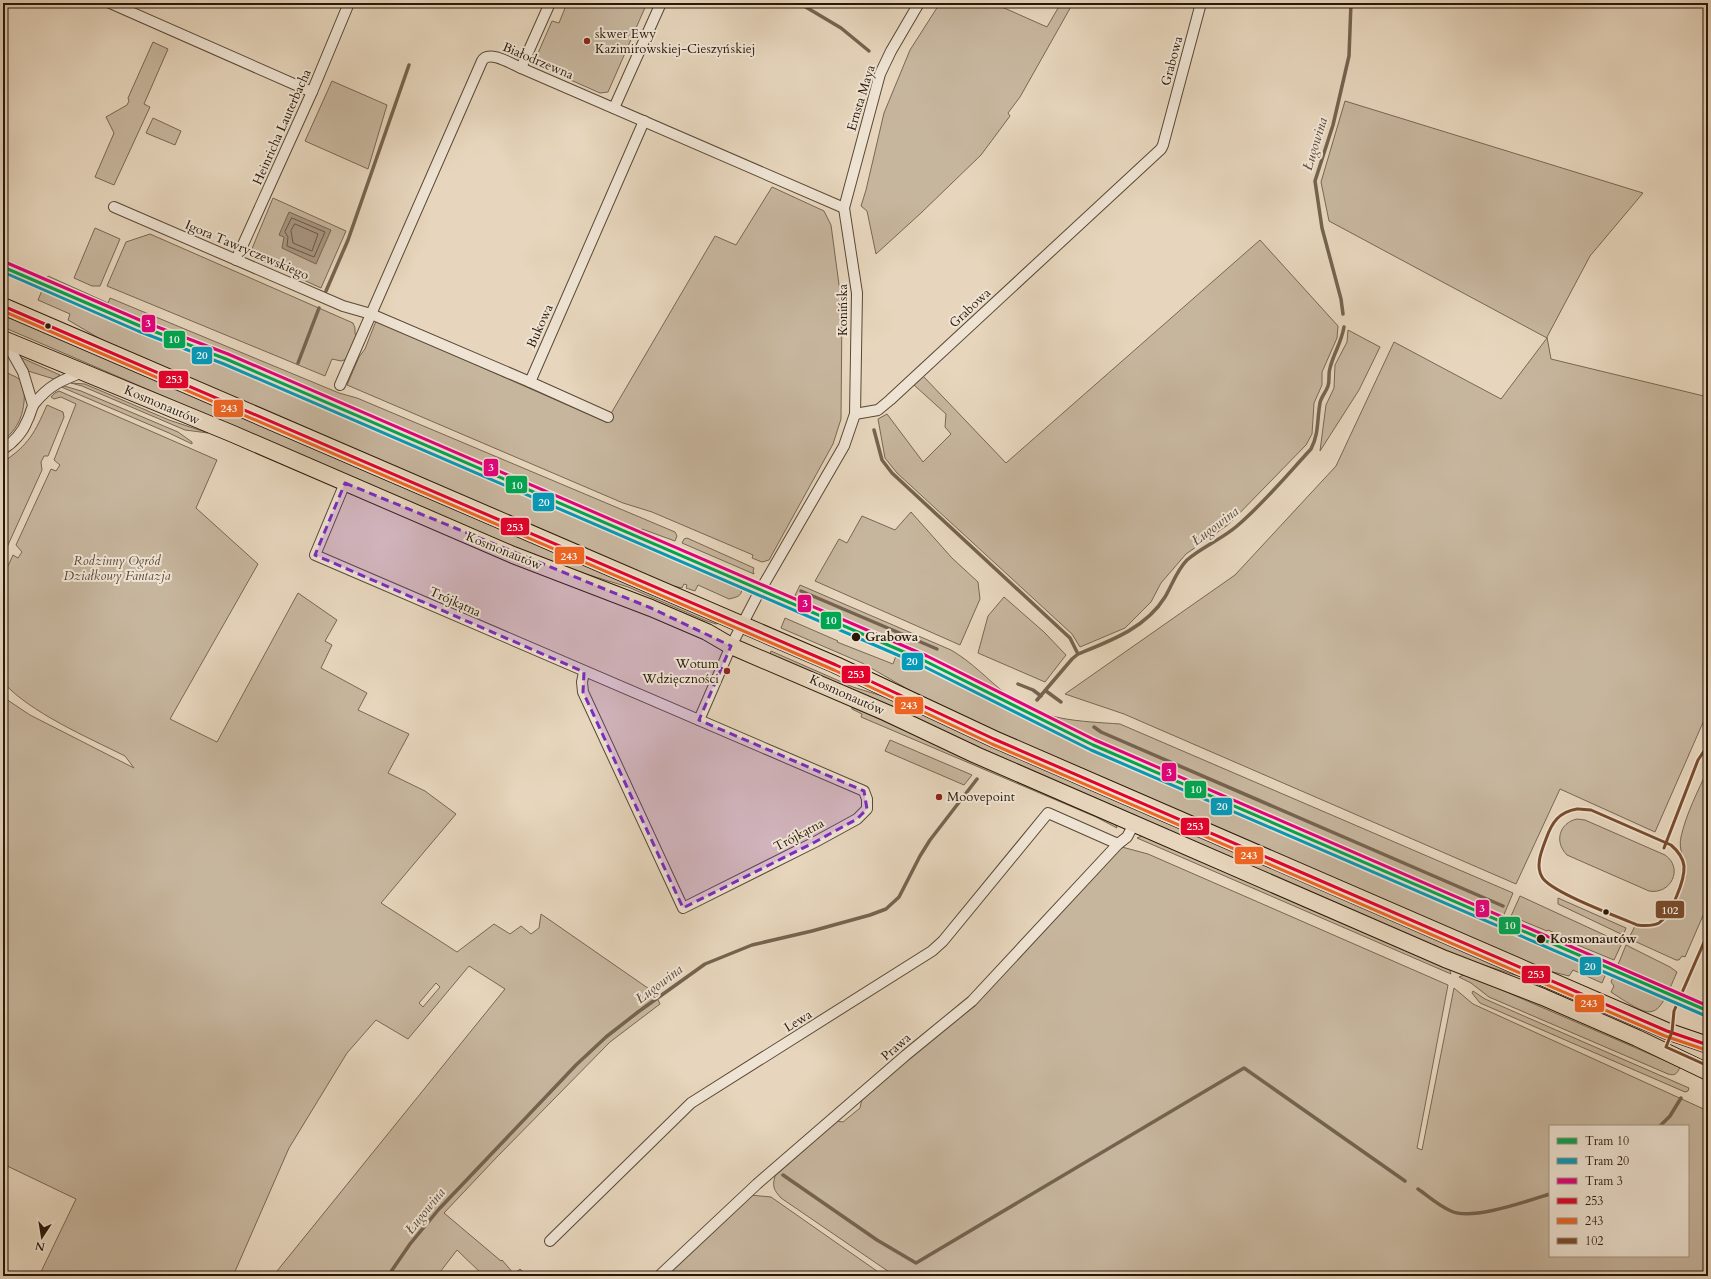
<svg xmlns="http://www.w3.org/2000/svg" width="1711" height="1279" font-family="Cardo,serif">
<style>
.green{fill:#c7b69e;stroke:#786753;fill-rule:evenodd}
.water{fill:#a7957f;stroke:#75634f}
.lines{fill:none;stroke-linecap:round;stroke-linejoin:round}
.shore{stroke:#685644;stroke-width:1}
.stream{stroke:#75634f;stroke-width:3.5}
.street-casing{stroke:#594835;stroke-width:12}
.primary-casing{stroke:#2a1808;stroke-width:18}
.street{stroke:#efe4d4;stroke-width:10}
.primary{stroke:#e7d6bd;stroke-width:16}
.bus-1-casing{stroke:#efe4d4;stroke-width:6}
.bus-2-casing{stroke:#efe4d4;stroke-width:6}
.bus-3-casing{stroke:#efe4d4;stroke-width:6}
.bus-1{stroke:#e4002b;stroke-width:3}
.bus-2{stroke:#f26522;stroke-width:3}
.bus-3{stroke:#7a4b2a;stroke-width:3}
.tram-1-casing{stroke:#efe4d4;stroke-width:6}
.tram-2-casing{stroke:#efe4d4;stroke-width:6}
.tram-3-casing{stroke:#efe4d4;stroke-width:6}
.tram-1{stroke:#00a651;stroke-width:3}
.tram-2{stroke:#049aba;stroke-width:3}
.tram-3{stroke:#e5007d;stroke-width:3}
.marked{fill:#7b2cbf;fill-opacity:0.2;stroke:#7b2cbf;stroke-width:3;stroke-dasharray:8 5;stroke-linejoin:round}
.poi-dot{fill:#8f2418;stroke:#efe4d4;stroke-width:1.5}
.bus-dot{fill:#2a1808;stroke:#efe4d4;stroke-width:1.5}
.labels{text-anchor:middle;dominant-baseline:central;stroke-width:4;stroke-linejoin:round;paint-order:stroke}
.poi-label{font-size:13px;fill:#2a1808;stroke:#efe4d4;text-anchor:start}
.street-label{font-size:13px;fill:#2a1808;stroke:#efe4d4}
.park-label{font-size:13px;font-style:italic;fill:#594735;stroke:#efe4d4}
.stop-label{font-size:13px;font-weight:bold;fill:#2a1808;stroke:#efe4d4;text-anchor:start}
.water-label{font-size:14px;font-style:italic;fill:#5c4a38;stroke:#efe4d4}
.line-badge{stroke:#efe4d4;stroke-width:1.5}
.badge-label{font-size:11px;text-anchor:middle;font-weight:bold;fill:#fff}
</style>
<rect width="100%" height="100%" fill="#e7d6bd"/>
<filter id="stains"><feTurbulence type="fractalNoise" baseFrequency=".005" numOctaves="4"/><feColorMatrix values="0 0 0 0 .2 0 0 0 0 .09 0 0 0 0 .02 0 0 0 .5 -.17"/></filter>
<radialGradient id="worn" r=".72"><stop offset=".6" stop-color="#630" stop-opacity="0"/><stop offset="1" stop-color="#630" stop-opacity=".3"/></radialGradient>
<g class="green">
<path d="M 567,3 L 647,3 L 608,92 L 600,93 L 537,65 L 535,60 L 552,21 L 559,23 Z"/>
<path d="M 940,3 L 993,3 L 1047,27 L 1061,3 L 1073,3 L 1020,97 L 1008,113 L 1010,116 L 981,155 L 921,213 L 876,254 L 867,211 L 861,206 L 866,190 L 884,113 L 910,50 Z"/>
<path d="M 153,42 L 168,49 L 144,104 L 150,107 L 114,185 L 95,177 L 114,133 L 106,117 L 127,105 L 129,101 L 128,98 Z"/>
<path d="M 332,81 L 387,105 L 368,169 L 305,141 Z"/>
<path d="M 1345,101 L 1643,193 L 1590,256 L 1547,337 L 1551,359 L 1708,397 L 1708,711 L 1655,832 L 1560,789 L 1516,884 L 1124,714 L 1065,694 L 1235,575 L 1336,466 L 1394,342 L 1501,399 L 1547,338 L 1329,221 L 1321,182 Z"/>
<path d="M 153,118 L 181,131 L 175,145 L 146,133 Z"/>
<path d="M 772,187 L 824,211 L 831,225 L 842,307 L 841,419 L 833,444 L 769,560 L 762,562 L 752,558 L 753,555 L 652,512 L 623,503 L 347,385 L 359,357 L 365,349 L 376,321 L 606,422 L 715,236 L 736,245 Z"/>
<path d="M 273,198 L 346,231 L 321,288 L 251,256 L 251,251 Z"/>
<path d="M 95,228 L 120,239 L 100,286 L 92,286 L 74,278 Z"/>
<path d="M 150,234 L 353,323 L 355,328 L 355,334 L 357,336 L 347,359 L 341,361 L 332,359 L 325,376 L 107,286 L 126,242 Z"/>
<path d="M 1260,240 L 1338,326 L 1337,338 L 1322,372 L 1322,385 L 1314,403 L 1312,434 L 1306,445 L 1229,524 L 1186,554 L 1161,583 L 1151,602 L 1125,628 L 1080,647 L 1072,634 L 897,473 L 885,458 L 878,419 L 887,414 L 923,462 L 951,434 L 945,427 L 946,414 L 914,385 L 923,376 L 1006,463 Z"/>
<path d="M 48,276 L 108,303 L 110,298 L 339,393 L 357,398 L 675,532 L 677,536 L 675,541 L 642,529 L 637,538 L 743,584 C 741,596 741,596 729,599 L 698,585 L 695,591 L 686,588 L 687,585 L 684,584 L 682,588 L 666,584 L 109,344 L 68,320 L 70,314 L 38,300 Z"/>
<path d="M 3,316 L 22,322 L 720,623 L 716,624 L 704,620 L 628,587 L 573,570 L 532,555 L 3,327 Z"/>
<path d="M 1348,330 L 1380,347 L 1359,390 L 1320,451 L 1326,405 L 1334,388 L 1335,365 L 1347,342 Z"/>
<path d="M 20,358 L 22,358 L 60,375 L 54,379 L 28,371 Z"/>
<path d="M 3,371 L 16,377 L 23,382 C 27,404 22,427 3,440 Z"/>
<path d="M 71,383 L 85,384 L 169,420 L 208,433 L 185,430 L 82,386 Z"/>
<path d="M 61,385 L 81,391 L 178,432 L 192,442 L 192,444 L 169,433 L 59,386 Z"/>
<path d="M 59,391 L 217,460 L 196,508 L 258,564 L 170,719 L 217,742 L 298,593 L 337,620 L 325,641 L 332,645 L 321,668 L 367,693 L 358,710 L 409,734 L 388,773 L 425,791 L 456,814 L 381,903 L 457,952 L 494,924 L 510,934 L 521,926 L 531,934 L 539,928 L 541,914 L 655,993 L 660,1004 L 610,1042 L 496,1158 L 444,1213 L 501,1261 L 502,1260 L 514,1274 L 520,1269 L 528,1276 L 484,1276 L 457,1250 L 437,1276 L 273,1276 L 505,989 L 469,966 L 408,1039 L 376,1020 L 347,1053 L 289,1148 L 233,1276 L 39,1276 L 76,1199 L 3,1164 L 3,697 L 30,715 L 134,768 L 125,756 C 89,738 29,712 3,682 L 3,577 L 13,555 L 18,558 L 22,552 L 16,545 L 51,469 L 56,471 L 60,465 L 54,460 L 76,404 L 61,397 L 54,399 L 51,397 L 55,393 ZM 436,983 L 440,987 L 423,1007 L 419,1003 Z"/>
<path d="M 47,405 L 63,412 L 64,417 L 48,456 L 44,456 L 41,462 L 42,470 L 3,556 L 3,462 C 29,445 35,432 47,405 Z"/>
<path d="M 911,512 L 952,558 L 978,582 L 980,599 L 960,645 L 815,581 L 839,539 L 847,543 L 862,516 L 895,530 Z"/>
<path d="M 687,538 L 754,568 L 753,571 L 754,574 L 682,543 L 684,539 Z"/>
<path d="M 800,585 L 951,650 C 972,662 987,679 1006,694 C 1041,721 1079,721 1120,724 L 1513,893 L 1500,924 L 1608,969 L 1602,983 L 1573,970 L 1569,976 L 1545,970 L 984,727 L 911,691 L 862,663 L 781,628 L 785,618 L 838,641 L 837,642 L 893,664 L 897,653 L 789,608 Z"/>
<path d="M 1004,597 L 1044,632 L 1066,655 L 1045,682 L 978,653 L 988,616 Z"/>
<path d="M 771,651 L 853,687 L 895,700 L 1644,1029 L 1521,977 L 1465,959 L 989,754 L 770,655 Z"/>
<path d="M 852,707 L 1115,823 L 1117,828 L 1096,817 L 861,717 L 862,714 L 852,709 Z"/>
<path d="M 890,740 L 972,775 L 964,785 L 885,751 Z"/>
<path d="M 1708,769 L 1708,904 L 1685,957 L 1682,956 L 1679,960 L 1676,960 L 1632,940 L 1630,936 L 1635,926 C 1660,933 1671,913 1679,894 C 1682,886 1686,879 1685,870 C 1685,859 1678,850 1681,837 C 1686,814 1698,791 1708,769 Z"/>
<path d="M 1577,819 L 1585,820 L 1665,855 C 1684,868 1671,895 1649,891 L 1567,855 C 1554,842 1559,823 1577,819 Z"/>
<path d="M 1142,836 L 1449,968 L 1451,974 L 1137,838 Z"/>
<path d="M 1122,847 L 1148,854 L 1448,985 L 1417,1148 L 1422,1150 L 1454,988 L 1473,1004 L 1708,1111 L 1708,1276 L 895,1276 L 781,1198 C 774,1190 772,1187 775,1176 L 837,1121 L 843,1122 L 860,1108 L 862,1099 L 976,1001 ZM 1550,1126 L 1688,1126 L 1688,1256 L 1550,1256 Z"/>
<path d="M 1520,896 L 1622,943 L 1614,960 L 1563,939 L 1564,937 L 1548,930 L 1547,931 L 1511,916 Z"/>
<path d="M 1558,898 L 1626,928 L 1624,933 L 1621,934 L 1558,904 Z"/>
<path d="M 1626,945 L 1670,967 L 1677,972 C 1656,1021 1655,1021 1611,992 L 1614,986 L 1611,982 Z"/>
<path d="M 1464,975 L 1467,975 L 1680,1067 C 1677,1074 1675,1076 1668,1074 L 1489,997 L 1471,983 L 1459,977 Z"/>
<path d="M 1473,991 L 1485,999 L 1689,1088 L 1688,1091 L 1685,1092 L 1480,1003 L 1472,993 Z"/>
<path d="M 750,1195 L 771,1197 L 884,1276 L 663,1276 Z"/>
</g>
<path class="water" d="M 289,212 L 331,230 L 316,264 L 282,248 L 284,237 L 279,235 Z"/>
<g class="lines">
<g class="shore">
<path d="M 292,218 L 325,232 L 314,257 L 287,246 L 288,237 L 285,232 Z"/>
<path d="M 295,224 L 318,234 L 312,251 L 293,243 L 291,231 Z"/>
</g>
<g class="stream">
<path d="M 799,3 L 841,28 L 869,51"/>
<path d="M 326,291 L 348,240 L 409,65"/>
<path d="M 1343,314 L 1341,299 L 1322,228 L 1315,181 L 1333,125 L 1349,56 L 1351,3"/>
<path d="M 298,363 L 319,308"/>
<path d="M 874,430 L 882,460 L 892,473 L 1070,638 L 1078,654"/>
<path d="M 801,591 L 937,649"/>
<path d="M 1018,684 L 1033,690 L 1041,696"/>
<path d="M 1046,691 L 1061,702"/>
<path d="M 1037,700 L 1072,659 L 1078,654 C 1110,641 1146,628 1165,597 C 1172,585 1177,570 1187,560 C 1202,547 1222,539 1237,526 C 1264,503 1287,475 1311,449 C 1319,434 1317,419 1320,403 C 1321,397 1326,392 1328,386 C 1330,380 1328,374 1330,368 C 1334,352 1341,344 1344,327"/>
<path d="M 1094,727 L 1101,732 L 1503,906"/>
<path d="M 1660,1126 L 1670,1116 L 1681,1098"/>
<path d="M 783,1175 L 877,1240 L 916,1263 L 1244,1068 L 1405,1181"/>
<path d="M 1418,1189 C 1428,1196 1439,1206 1451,1211 C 1472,1221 1527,1201 1550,1194"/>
<path d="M 388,1276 L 410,1244 L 439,1209 L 576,1065 L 606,1037 L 638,1012 L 705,964 L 752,945 L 812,931 L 870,915 L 886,909 L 899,897 L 920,856 L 930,840 L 977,779"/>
</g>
<defs>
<g id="street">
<path d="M 110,3 L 312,92"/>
<path d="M 521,68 L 550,3"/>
<path d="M 614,108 L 661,3"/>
<path d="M 114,207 L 343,306 L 371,314 L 530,382 L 644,121"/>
<path d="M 236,260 L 312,92 L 349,3"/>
<path d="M 5,340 L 23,372 L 33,405"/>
<path d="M 530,382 L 608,417"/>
<path d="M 340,385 L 482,61 C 488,49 512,64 521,68 L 844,208"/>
<path d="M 855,414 L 878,410 L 890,400 L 1161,149 L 1163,145 L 1201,3"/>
<path d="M 3,449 C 13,443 23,432 27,421 C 30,416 31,409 34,404 C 49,385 62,380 83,372"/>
<path d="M 345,483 L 315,555 C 497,635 681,712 864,791 L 867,799 L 867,809 L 857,819 L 815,842 L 683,908 L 583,692 L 582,682 L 584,672"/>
<path d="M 699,720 L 731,646 L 757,596 L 844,446 L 855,414 L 857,293 L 844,208 L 880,74 L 891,51 L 919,3"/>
<path d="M 550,1241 L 691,1103 L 932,951 L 943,941 L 1048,813 L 1118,844"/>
<path d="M 659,1276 L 757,1184 L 906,1055 L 972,1001 L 1118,844 L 1127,837 L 1134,824"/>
</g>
<g id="primary">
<path d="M 3,306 L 836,665 L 994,739 L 1667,1031 L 1708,1045"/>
<path d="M 3,339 L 233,434 L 513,555 L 651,608 L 707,632 L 731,646 L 887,713 L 976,755 L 1445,959 L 1543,997 L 1637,1038 L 1708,1072"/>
</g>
</defs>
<use href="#street" class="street-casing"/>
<use href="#primary" class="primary-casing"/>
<use href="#street" class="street"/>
<use href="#primary" class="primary"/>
<defs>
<path id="bus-1" d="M 3,306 L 836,665 L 994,739 L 1667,1031 L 1708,1045"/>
<path id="bus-2" d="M 3,311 L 834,670 L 992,744 L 1665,1036 L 1706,1050"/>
<g id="bus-3">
<path d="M 1577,809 C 1559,812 1552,822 1546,839 C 1542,850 1535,865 1542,877 C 1550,892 1619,917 1637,925 C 1645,926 1653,926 1659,923 C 1671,915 1685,880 1684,866 C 1683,857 1678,851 1671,845 L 1591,810 L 1578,809"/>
<path d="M 1664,848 L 1698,760 L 1704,751"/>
<path d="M 1708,933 L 1674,1011 L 1672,1032 L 1666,1047 L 1708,1066"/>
</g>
</defs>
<use href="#bus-1" class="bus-1-casing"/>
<use href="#bus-2" class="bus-2-casing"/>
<use href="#bus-3" class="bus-3-casing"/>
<use href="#bus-1" class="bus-1"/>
<use href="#bus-2" class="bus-2"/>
<use href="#bus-3" class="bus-3"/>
<defs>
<path id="tram-1" d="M 3,267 L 140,326 L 226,359 L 925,661 L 1093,745 L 1708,1011"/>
<path id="tram-2" d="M 3,272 L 138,331 L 224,364 L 923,666 L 1091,750 L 1706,1016"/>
<path id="tram-3" d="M 5,262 L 142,321 L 228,354 L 927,656 L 1095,740 L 1708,1006"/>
</defs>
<use href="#tram-1" class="tram-1-casing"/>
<use href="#tram-2" class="tram-2-casing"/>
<use href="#tram-3" class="tram-3-casing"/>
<use href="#tram-1" class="tram-1"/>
<use href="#tram-2" class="tram-2"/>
<use href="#tram-3" class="tram-3"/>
</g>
<path class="marked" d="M 345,483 L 651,608 L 731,646 L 699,720 L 864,791 L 867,809 L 857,819 L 815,842 L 683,908 L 583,692 L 584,672 L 315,555 Z"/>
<g class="poi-dot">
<circle cx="587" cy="41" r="4"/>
<circle cx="727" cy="671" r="4"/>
<circle cx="939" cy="797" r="4"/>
</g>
<g class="bus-dot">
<circle cx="48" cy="326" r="3.5"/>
<circle cx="856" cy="637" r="5"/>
<circle cx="1606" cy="912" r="3.5"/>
<circle cx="1541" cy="939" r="5"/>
</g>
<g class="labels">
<g class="poi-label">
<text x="595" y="34">skwer Ewy<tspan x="595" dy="15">Kazimirowskiej-Cieszyńskiej</tspan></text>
<text x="719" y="664" text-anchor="end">Wotum<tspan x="719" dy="15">Wdzięczności</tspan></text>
<text x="947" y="797">Moovepoint</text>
</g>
<g class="street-label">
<text transform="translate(538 61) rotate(23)">Białodrzewna</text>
<text transform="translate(1172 61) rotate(-75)">Grabowa</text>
<text transform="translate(861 98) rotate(-73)">Ernsta Maya</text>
<text transform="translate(282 127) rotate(-66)">Heinricha Lauterbacha</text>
<text transform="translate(247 250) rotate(23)">Igora Tawryczewskiego</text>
<text transform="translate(970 308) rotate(-43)">Grabowa</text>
<text transform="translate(843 310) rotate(-90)">Konińska</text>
<text transform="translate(540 326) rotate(-66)">Bukowa</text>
<text transform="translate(162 405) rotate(23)">Kosmonautów</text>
<text transform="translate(504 551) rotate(22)">Kosmonautów</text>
<text transform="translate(455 602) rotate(24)">Trójkątna</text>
<text transform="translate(847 695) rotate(24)">Kosmonautów</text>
<text transform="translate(799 835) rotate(-28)">Trójkątna</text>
<text transform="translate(798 1021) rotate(-32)">Lewa</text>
<text transform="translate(896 1047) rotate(-41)">Prawa</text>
</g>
<g class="park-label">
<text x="117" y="561">Rodzinny Ogród<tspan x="117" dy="15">Działkowy Fantazja</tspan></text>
</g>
<g class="stop-label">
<text x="865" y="637">Grabowa</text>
<text x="1550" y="939">Kosmonautów</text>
</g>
<g class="water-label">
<text transform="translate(1315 144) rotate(-73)">Ługowina</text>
<text transform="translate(1215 526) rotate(-37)">Ługowina</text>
<text transform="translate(659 984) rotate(-37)">Ługowina</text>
<text transform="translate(425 1211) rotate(-51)">Ługowina</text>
</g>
</g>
<g class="line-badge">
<rect x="141" y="314" width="15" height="19" rx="4" fill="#e5007d"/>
<rect x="163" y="330" width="23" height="19" rx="4" fill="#00a651"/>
<rect x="191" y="346" width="22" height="19" rx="4" fill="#049aba"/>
<rect x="158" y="370" width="31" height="19" rx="4" fill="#e4002b"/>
<rect x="213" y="399" width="31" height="19" rx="4" fill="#f26522"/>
<rect x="483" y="458" width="16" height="19" rx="4" fill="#e5007d"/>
<rect x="505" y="475" width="23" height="19" rx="4" fill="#00a651"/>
<rect x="532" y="492" width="23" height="20" rx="4" fill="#049aba"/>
<rect x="500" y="517" width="30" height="19" rx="4" fill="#e4002b"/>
<rect x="554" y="546" width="31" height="19" rx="4" fill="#f26522"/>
<rect x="797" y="594" width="15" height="19" rx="4" fill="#e5007d"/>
<rect x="820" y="611" width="22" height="19" rx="4" fill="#00a651"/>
<rect x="901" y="652" width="23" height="19" rx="4" fill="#049aba"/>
<rect x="841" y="665" width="30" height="19" rx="4" fill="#e4002b"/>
<rect x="894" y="696" width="30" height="19" rx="4" fill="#f26522"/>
<rect x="1161" y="762" width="16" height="20" rx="4" fill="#e5007d"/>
<rect x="1184" y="780" width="23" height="19" rx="4" fill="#00a651"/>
<rect x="1210" y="797" width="23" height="19" rx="4" fill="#049aba"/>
<rect x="1180" y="817" width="30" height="19" rx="4" fill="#e4002b"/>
<rect x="1234" y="846" width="30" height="19" rx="4" fill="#f26522"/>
<rect x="1475" y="899" width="15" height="19" rx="4" fill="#e5007d"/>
<rect x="1655" y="900" width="30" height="19" rx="4" fill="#7a4b2a"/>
<rect x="1498" y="916" width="23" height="19" rx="4" fill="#00a651"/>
<rect x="1579" y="956" width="23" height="20" rx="4" fill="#049aba"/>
<rect x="1521" y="965" width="30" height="19" rx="4" fill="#e4002b"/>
<rect x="1574" y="994" width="31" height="19" rx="4" fill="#f26522"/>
</g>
<g class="badge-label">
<text x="148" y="327">3</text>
<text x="174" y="343">10</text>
<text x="202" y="359">20</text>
<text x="174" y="383">253</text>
<text x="229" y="412">243</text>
<text x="491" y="471">3</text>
<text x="517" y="489">10</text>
<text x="544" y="506">20</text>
<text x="515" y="531">253</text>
<text x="569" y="560">243</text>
<text x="805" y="607">3</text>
<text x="831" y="624">10</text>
<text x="912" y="665">20</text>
<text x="856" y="678">253</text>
<text x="909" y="709">243</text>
<text x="1169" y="776">3</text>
<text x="1196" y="793">10</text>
<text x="1222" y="810">20</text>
<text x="1195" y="830">253</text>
<text x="1249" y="859">243</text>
<text x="1482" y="912">3</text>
<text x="1670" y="914">102</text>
<text x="1510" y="929">10</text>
<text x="1590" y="970">20</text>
<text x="1536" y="978">253</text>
<text x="1589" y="1007">243</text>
</g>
<rect width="1711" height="1279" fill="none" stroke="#e7d6bd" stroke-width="16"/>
<rect x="4" y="4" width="1703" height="1271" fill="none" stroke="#2a1808" stroke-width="2"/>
<rect x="8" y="8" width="1695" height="1263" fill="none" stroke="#2a1808"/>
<rect x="1549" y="1125" width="140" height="132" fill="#efe4d4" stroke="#a09282"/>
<rect x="1557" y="1138" width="20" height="6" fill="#00a651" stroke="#a09282"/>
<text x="1585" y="1145" font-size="12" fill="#2a1808">Tram 10</text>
<rect x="1557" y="1158" width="20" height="6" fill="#049aba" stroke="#a09282"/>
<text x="1585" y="1165" font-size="12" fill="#2a1808">Tram 20</text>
<rect x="1557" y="1178" width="20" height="6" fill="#e5007d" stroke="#a09282"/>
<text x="1585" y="1185" font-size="12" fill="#2a1808">Tram 3</text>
<rect x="1557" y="1198" width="20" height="6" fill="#e4002b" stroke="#a09282"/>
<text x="1585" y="1205" font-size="12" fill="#2a1808">253</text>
<rect x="1557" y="1218" width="20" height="6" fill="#f26522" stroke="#a09282"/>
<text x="1585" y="1225" font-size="12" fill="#2a1808">243</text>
<rect x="1557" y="1238" width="20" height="6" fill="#7a4b2a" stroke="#a09282"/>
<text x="1585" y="1245" font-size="12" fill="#2a1808">102</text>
<g transform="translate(42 1237) rotate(192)" stroke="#efe4d4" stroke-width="3" paint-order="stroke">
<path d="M0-3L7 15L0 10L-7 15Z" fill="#2a1808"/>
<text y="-6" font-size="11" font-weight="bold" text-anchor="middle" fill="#2a1808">N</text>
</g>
<rect width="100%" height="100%" filter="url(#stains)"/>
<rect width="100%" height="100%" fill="url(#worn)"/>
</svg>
